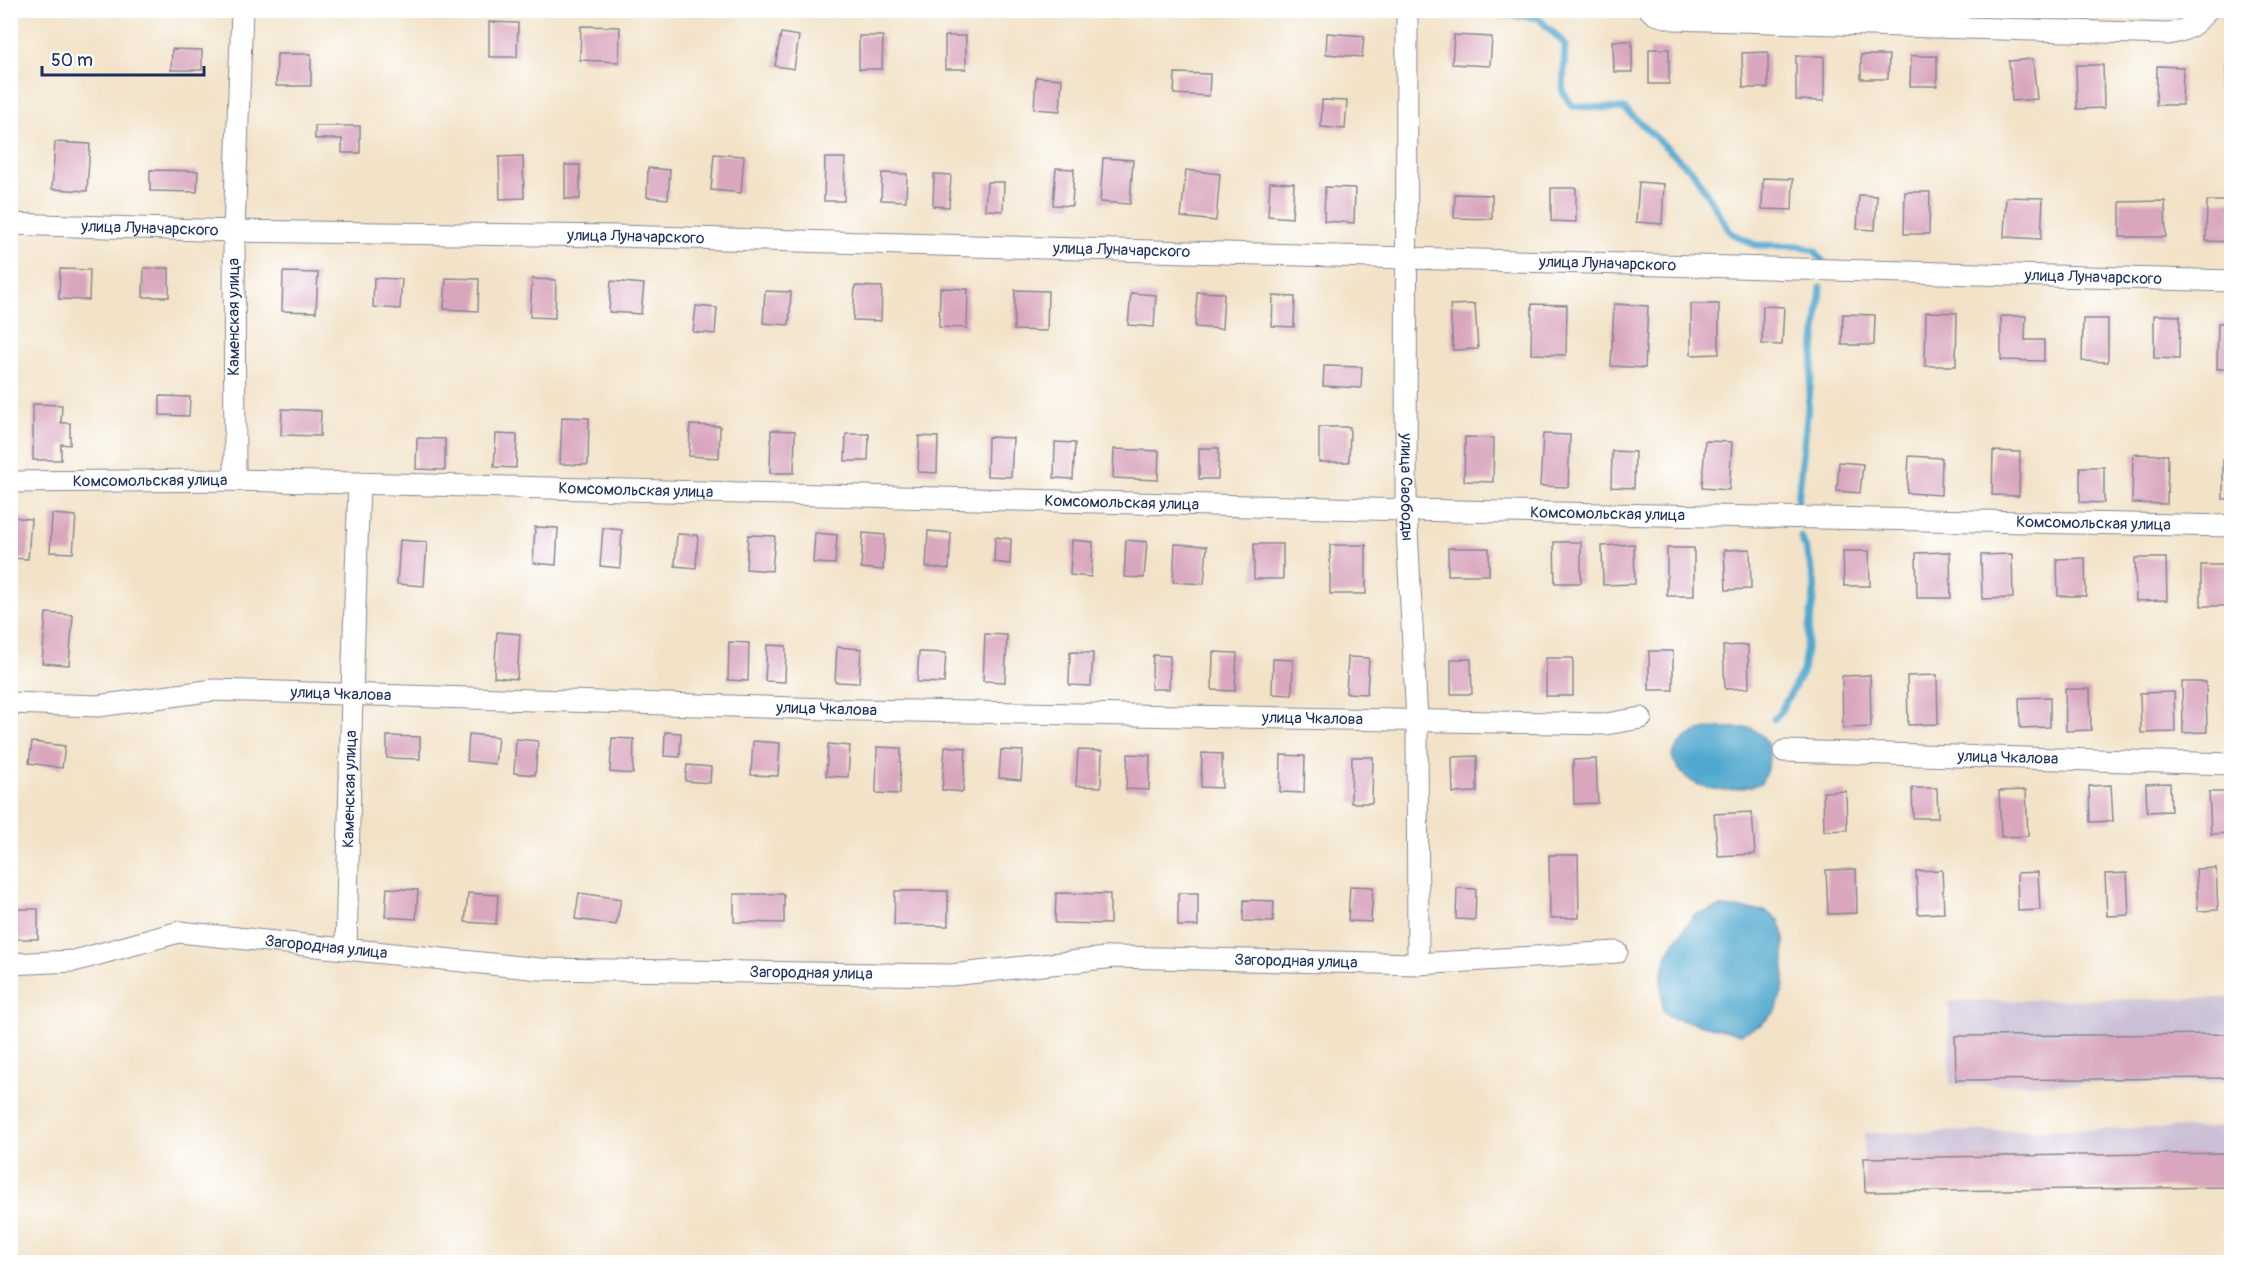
<svg xmlns="http://www.w3.org/2000/svg" width="2242" height="1273" font-family="Pangolin,sans-serif">
<style>
.industrial{fill:#cabfd6}
.water{fill:#51a8ce;stroke:#366c96;stroke-width:1.5}
.lines{fill:none;stroke-linecap:round;stroke-linejoin:round}
.stream{stroke:#51a8ce;stroke-width:7}
.building{fill:#d9a6be}
.minor-casing{stroke:#868892;stroke-width:23}
.minor{stroke:#fff;stroke-width:21}
.labels{text-anchor:middle;dominant-baseline:central;stroke-width:4.5;stroke-linejoin:round;paint-order:stroke}
.street-label{font-size:16px;fill:#1b2f5e;stroke:#fff}
</style>
<rect width="100%" height="100%" fill="#fff"/>
<filter id="ink" filterUnits="userSpaceOnUse"><feTurbulence type="fractalNoise" baseFrequency=".0167" numOctaves="2"/><feDisplacementMap in="SourceGraphic" scale="12" xChannelSelector="R" yChannelSelector="G"/><feConvolveMatrix kernelMatrix="1 2 1 2 8 2 1 2 1" color-interpolation-filters="sRGB"/></filter>
<filter id="wash" filterUnits="userSpaceOnUse"><feTurbulence type="fractalNoise" baseFrequency=".008" numOctaves="4" result="noise"/><feDisplacementMap in="SourceGraphic" scale="24" xChannelSelector="R" yChannelSelector="G"/><feGaussianBlur stdDeviation="1.35" result="paint"/><feColorMatrix in="noise" values="0 0 0 0 0 0 0 0 0 0 0 0 0 0 0 0 0 1.4 0 .05"/><feComposite in="paint" operator="in"/></filter>
<g filter="url(#wash)">
<rect width="100%" height="100%" fill="#f2e2c7"/>
<g class="industrial">
<path d="M 2231,998 L 2231,1082 L 1950,1085 L 1949,1001 Z"/>
<path d="M 2231,1127 L 2231,1186 L 1865,1192 L 1864,1133 Z"/>
</g>
<g class="water">
<path d="M 1751,728 C 1775,742 1772,761 1761,783 C 1727,795 1688,794 1672,757 C 1685,723 1720,728 1751,728 Z"/>
<path d="M 1721,907 L 1765,911 L 1779,920 L 1784,935 L 1784,986 L 1776,1011 L 1760,1025 L 1741,1034 L 1669,1017 L 1663,1010 L 1661,980 L 1667,953 L 1694,915 Z"/>
</g>
<g class="lines">
<g class="stream">
<path d="M 1455,10 L 1538,18 L 1565,44 L 1563,92 L 1572,106 L 1625,109 L 1694,173 L 1731,233 L 1755,245 L 1800,246 L 1815,251 L 1823,262"/>
<path d="M 1798,500 L 1821,287"/>
<path d="M 1774,719 L 1779,714 L 1803,671 L 1815,586 L 1810,562 L 1801,536"/>
</g>
</g>
<g id="blocks">
<g class="building">
<path d="M 489,22 L 518,23 L 517,57 L 489,57 Z"/>
<path d="M 581,26 L 620,27 L 619,62 L 580,60 Z"/>
<path d="M 781,33 L 799,36 L 794,69 L 775,66 Z"/>
<path d="M 1327,33 L 1364,36 L 1362,57 L 1326,54 Z"/>
<path d="M 1454,35 L 1492,37 L 1490,66 L 1452,64 Z"/>
<path d="M 859,36 L 883,36 L 882,69 L 859,69 Z"/>
<rect x="945" y="36" width="21" height="33"/>
<path d="M 1613,41 L 1632,41 L 1632,72 L 1614,72 Z"/>
<path d="M 172,49 L 202,50 L 202,70 L 171,70 Z"/>
<rect x="1649" y="49" width="20" height="35"/>
<path d="M 1768,52 L 1768,88 L 1743,88 L 1742,53 Z"/>
<path d="M 277,54 L 311,54 L 311,86 L 276,86 Z"/>
<path d="M 1861,55 L 1889,55 L 1888,79 L 1861,79 Z"/>
<path d="M 1796,56 L 1824,56 L 1824,101 L 1796,100 Z"/>
<path d="M 1911,56 L 1937,56 L 1937,86 L 1910,86 Z"/>
<path d="M 2033,59 L 2037,99 L 2012,101 L 2009,61 Z"/>
<path d="M 2232,64 L 2232,109 L 2227,109 L 2226,65 Z"/>
<path d="M 2076,65 L 2103,65 L 2104,108 L 2077,109 Z"/>
<path d="M 2157,66 L 2183,67 L 2182,105 L 2156,105 Z"/>
<path d="M 1175,73 L 1210,74 L 1209,96 L 1174,94 Z"/>
<path d="M 1036,77 L 1062,79 L 1060,111 L 1034,109 Z"/>
<path d="M 1322,100 L 1347,101 L 1345,129 L 1321,127 Z"/>
<path d="M 315,126 L 360,126 L 360,153 L 342,153 L 342,139 L 315,139 Z"/>
<path d="M 55,142 L 90,144 L 87,191 L 52,189 Z"/>
<path d="M 714,154 L 744,156 L 741,193 L 711,190 Z"/>
<path d="M 523,156 L 524,198 L 500,199 L 499,157 Z"/>
<path d="M 825,158 L 845,158 L 844,201 L 824,201 Z"/>
<path d="M 1103,158 L 1133,160 L 1130,204 L 1100,202 Z"/>
<rect x="565" y="165" width="15" height="34"/>
<path d="M 648,168 L 670,170 L 668,199 L 647,197 Z"/>
<path d="M 1056,168 L 1074,169 L 1072,206 L 1053,205 Z"/>
<path d="M 150,170 L 198,171 L 197,192 L 150,191 Z"/>
<path d="M 1186,170 L 1220,174 L 1216,221 L 1181,217 Z"/>
<path d="M 882,173 L 907,174 L 906,201 L 881,200 Z"/>
<path d="M 934,174 L 951,175 L 949,207 L 933,206 Z"/>
<path d="M 1763,178 L 1793,179 L 1792,210 L 1762,209 Z"/>
<path d="M 987,182 L 1004,182 L 1003,211 L 985,210 Z"/>
<path d="M 1270,182 L 1294,183 L 1292,218 L 1268,216 Z"/>
<path d="M 1639,182 L 1664,184 L 1662,224 L 1636,222 Z"/>
<path d="M 1325,187 L 1355,188 L 1354,223 L 1324,221 Z"/>
<path d="M 1551,188 L 1576,188 L 1576,222 L 1551,221 Z"/>
<path d="M 1905,192 L 1930,192 L 1929,234 L 1904,234 Z"/>
<path d="M 1455,194 L 1492,195 L 1492,219 L 1454,218 Z"/>
<path d="M 1859,195 L 1877,196 L 1875,230 L 1857,229 Z"/>
<path d="M 2006,197 L 2043,198 L 2041,239 L 2004,237 Z"/>
<path d="M 2165,201 L 2166,237 L 2120,237 L 2120,202 Z"/>
<path d="M 2207,201 L 2232,201 L 2232,242 L 2206,241 Z"/>
<path d="M 144,268 L 169,268 L 169,297 L 143,297 Z"/>
<path d="M 60,269 L 90,270 L 89,300 L 59,299 Z"/>
<path d="M 283,272 L 318,273 L 316,312 L 282,311 Z"/>
<path d="M 374,278 L 402,279 L 400,309 L 373,307 Z"/>
<path d="M 446,278 L 479,279 L 478,311 L 444,309 Z"/>
<path d="M 532,279 L 556,280 L 555,318 L 530,317 Z"/>
<path d="M 611,281 L 644,284 L 641,314 L 609,312 Z"/>
<path d="M 855,286 L 882,287 L 881,321 L 853,320 Z"/>
<path d="M 940,288 L 968,289 L 967,328 L 939,327 Z"/>
<path d="M 1015,290 L 1048,291 L 1047,331 L 1014,330 Z"/>
<path d="M 765,291 L 791,292 L 789,325 L 763,323 Z"/>
<path d="M 1197,292 L 1224,293 L 1222,329 L 1195,327 Z"/>
<path d="M 1131,293 L 1156,295 L 1154,327 L 1128,325 Z"/>
<path d="M 1273,296 L 1295,297 L 1294,327 L 1272,326 Z"/>
<path d="M 1475,304 L 1478,349 L 1453,350 L 1450,305 Z"/>
<path d="M 1532,304 L 1567,305 L 1566,355 L 1531,354 Z"/>
<path d="M 1614,304 L 1648,306 L 1645,368 L 1611,366 Z"/>
<path d="M 1691,304 L 1719,304 L 1719,354 L 1691,355 Z"/>
<path d="M 696,306 L 717,308 L 715,334 L 693,332 Z"/>
<path d="M 1763,306 L 1784,307 L 1782,345 L 1762,344 Z"/>
<path d="M 1926,312 L 1957,313 L 1956,366 L 1925,366 Z"/>
<path d="M 1843,314 L 1875,315 L 1874,345 L 1842,345 Z"/>
<path d="M 2154,315 L 2180,316 L 2179,359 L 2154,358 Z"/>
<path d="M 2001,316 L 2026,316 L 2025,340 L 2044,340 L 2044,361 L 2001,360 Z"/>
<path d="M 2083,319 L 2108,319 L 2108,362 L 2082,361 Z"/>
<path d="M 2218,323 L 2232,323 L 2232,369 L 2217,369 Z"/>
<path d="M 1324,366 L 1362,367 L 1361,388 L 1323,386 Z"/>
<path d="M 160,396 L 190,397 L 189,416 L 160,415 Z"/>
<path d="M 33,404 L 62,405 L 61,423 L 70,423 L 70,445 L 61,444 L 61,460 L 33,460 Z"/>
<path d="M 282,409 L 321,411 L 320,436 L 281,435 Z"/>
<path d="M 562,417 L 589,418 L 588,465 L 560,464 Z"/>
<path d="M 690,425 L 720,426 L 719,458 L 689,456 Z"/>
<path d="M 1319,427 L 1350,427 L 1349,462 L 1319,462 Z"/>
<path d="M 771,430 L 795,431 L 794,473 L 770,473 Z"/>
<path d="M 496,434 L 517,435 L 516,468 L 494,467 Z"/>
<path d="M 846,434 L 869,434 L 868,461 L 845,461 Z"/>
<path d="M 1543,434 L 1570,435 L 1568,487 L 1540,486 Z"/>
<path d="M 919,436 L 938,437 L 937,473 L 918,472 Z"/>
<path d="M 988,437 L 1013,438 L 1011,477 L 987,476 Z"/>
<path d="M 1465,437 L 1494,438 L 1493,482 L 1464,481 Z"/>
<path d="M 417,438 L 445,439 L 445,470 L 416,469 Z"/>
<path d="M 1705,441 L 1732,442 L 1729,490 L 1702,488 Z"/>
<path d="M 1055,442 L 1075,443 L 1073,479 L 1054,478 Z"/>
<path d="M 1199,448 L 1219,448 L 1218,479 L 1199,479 Z"/>
<path d="M 1114,449 L 1159,451 L 1158,480 L 1113,478 Z"/>
<path d="M 1612,451 L 1635,452 L 1634,488 L 1611,487 Z"/>
<path d="M 1993,451 L 2020,452 L 2019,496 L 1992,495 Z"/>
<path d="M 2133,454 L 2168,455 L 2167,504 L 2132,503 Z"/>
<path d="M 1909,456 L 1942,458 L 1941,495 L 1907,493 Z"/>
<rect x="2223" y="460" width="9" height="39"/>
<path d="M 1839,462 L 1863,464 L 1860,493 L 1837,491 Z"/>
<path d="M 2080,467 L 2104,467 L 2104,503 L 2080,502 Z"/>
<path d="M 52,514 L 76,516 L 73,553 L 50,552 Z"/>
<path d="M 10,517 L 31,519 L 28,559 L 10,558 Z"/>
<path d="M 535,527 L 558,528 L 556,565 L 533,563 Z"/>
<path d="M 603,528 L 622,530 L 620,568 L 600,566 Z"/>
<path d="M 928,531 L 951,533 L 949,569 L 926,567 Z"/>
<path d="M 815,533 L 837,535 L 835,564 L 813,563 Z"/>
<path d="M 863,533 L 885,535 L 883,570 L 861,568 Z"/>
<path d="M 677,534 L 698,535 L 696,568 L 675,566 Z"/>
<path d="M 748,535 L 775,536 L 772,571 L 746,569 Z"/>
<path d="M 995,537 L 1011,539 L 1010,564 L 994,562 Z"/>
<path d="M 400,540 L 427,542 L 424,586 L 397,584 Z"/>
<path d="M 1072,540 L 1093,542 L 1091,577 L 1070,575 Z"/>
<path d="M 1126,540 L 1147,542 L 1144,578 L 1124,577 Z"/>
<path d="M 1554,542 L 1581,542 L 1581,583 L 1555,583 Z"/>
<path d="M 1175,544 L 1207,546 L 1204,584 L 1173,582 Z"/>
<rect x="1254" y="544" width="29" height="35"/>
<path d="M 1634,544 L 1635,584 L 1603,585 L 1602,546 Z"/>
<rect x="1330" y="545" width="36" height="49"/>
<rect x="1448" y="548" width="41" height="27"/>
<rect x="1667" y="548" width="27" height="48"/>
<path d="M 1750,549 L 1751,589 L 1726,590 L 1724,550 Z"/>
<path d="M 1843,551 L 1869,551 L 1870,586 L 1844,586 Z"/>
<path d="M 1950,552 L 1951,598 L 1917,598 L 1916,553 Z"/>
<path d="M 2012,554 L 2013,598 L 1982,599 L 1981,555 Z"/>
<path d="M 2085,558 L 2086,596 L 2058,596 L 2057,559 Z"/>
<path d="M 2135,558 L 2166,558 L 2167,600 L 2136,601 Z"/>
<path d="M 2201,565 L 2230,565 L 2231,606 L 2201,606 Z"/>
<path d="M 46,613 L 73,615 L 69,665 L 42,663 Z"/>
<path d="M 497,632 L 520,634 L 517,679 L 494,677 Z"/>
<path d="M 985,634 L 1007,635 L 1005,682 L 983,681 Z"/>
<path d="M 729,642 L 749,643 L 748,681 L 728,680 Z"/>
<path d="M 767,645 L 786,646 L 785,682 L 765,681 Z"/>
<path d="M 1748,645 L 1749,688 L 1725,689 L 1723,646 Z"/>
<path d="M 837,647 L 861,649 L 859,683 L 835,682 Z"/>
<rect x="1649" y="651" width="24" height="39"/>
<path d="M 919,652 L 946,653 L 944,683 L 917,682 Z"/>
<path d="M 1070,652 L 1093,653 L 1091,686 L 1069,685 Z"/>
<path d="M 1213,652 L 1237,653 L 1235,691 L 1212,690 Z"/>
<path d="M 1153,655 L 1170,656 L 1169,689 L 1151,689 Z"/>
<path d="M 1348,657 L 1369,658 L 1367,694 L 1346,693 Z"/>
<rect x="1546" y="658" width="27" height="38"/>
<path d="M 1273,659 L 1293,660 L 1292,695 L 1272,694 Z"/>
<path d="M 1451,659 L 1471,659 L 1472,694 L 1451,694 Z"/>
<path d="M 1870,675 L 1871,727 L 1843,728 L 1842,676 Z"/>
<path d="M 1937,675 L 1938,724 L 1908,725 L 1907,676 Z"/>
<path d="M 2182,682 L 2206,682 L 2207,732 L 2183,733 Z"/>
<path d="M 2065,689 L 2090,689 L 2091,730 L 2066,731 Z"/>
<path d="M 2174,692 L 2175,732 L 2141,733 L 2140,693 Z"/>
<path d="M 2050,697 L 2050,727 L 2020,728 L 2019,698 Z"/>
<path d="M 665,732 L 681,733 L 680,757 L 664,756 Z"/>
<path d="M 469,734 L 498,737 L 495,764 L 467,761 Z"/>
<path d="M 387,736 L 420,737 L 420,759 L 387,758 Z"/>
<path d="M 612,738 L 634,739 L 633,774 L 610,772 Z"/>
<path d="M 516,739 L 538,741 L 535,775 L 514,773 Z"/>
<path d="M 753,741 L 780,743 L 778,776 L 751,775 Z"/>
<path d="M 32,742 L 65,746 L 62,768 L 29,763 Z"/>
<path d="M 828,744 L 850,746 L 848,777 L 826,776 Z"/>
<path d="M 945,746 L 966,748 L 963,792 L 942,790 Z"/>
<path d="M 877,747 L 901,748 L 900,794 L 876,793 Z"/>
<path d="M 1001,750 L 1023,751 L 1021,780 L 999,778 Z"/>
<path d="M 1078,750 L 1102,751 L 1101,787 L 1076,786 Z"/>
<path d="M 1202,753 L 1222,754 L 1222,788 L 1201,787 Z"/>
<path d="M 1128,754 L 1150,755 L 1149,790 L 1126,789 Z"/>
<path d="M 1281,755 L 1305,756 L 1304,793 L 1280,792 Z"/>
<path d="M 1477,756 L 1477,792 L 1453,793 L 1452,757 Z"/>
<path d="M 1352,757 L 1373,757 L 1372,803 L 1351,803 Z"/>
<path d="M 1596,759 L 1598,803 L 1574,804 L 1573,760 Z"/>
<path d="M 687,765 L 711,767 L 710,783 L 685,781 Z"/>
<path d="M 2170,783 L 2171,811 L 2147,812 L 2146,784 Z"/>
<path d="M 2111,785 L 2113,821 L 2090,822 L 2089,786 Z"/>
<path d="M 1912,788 L 1937,788 L 1938,818 L 1913,818 Z"/>
<path d="M 2026,790 L 2028,836 L 2001,837 L 1999,791 Z"/>
<path d="M 1846,791 L 1847,830 L 1824,831 L 1823,792 Z"/>
<path d="M 2209,792 L 2229,792 L 2231,833 L 2211,834 Z"/>
<path d="M 1752,812 L 1755,854 L 1718,856 L 1714,814 Z"/>
<path d="M 1549,855 L 1578,855 L 1579,918 L 1550,918 Z"/>
<path d="M 2216,868 L 2218,910 L 2198,911 L 2196,869 Z"/>
<path d="M 1856,869 L 1857,913 L 1828,914 L 1826,870 Z"/>
<path d="M 1942,870 L 1944,913 L 1918,914 L 1916,871 Z"/>
<path d="M 2038,872 L 2040,910 L 2018,911 L 2017,873 Z"/>
<path d="M 2127,873 L 2129,915 L 2107,916 L 2105,874 Z"/>
<path d="M 1350,886 L 1373,887 L 1371,922 L 1348,921 Z"/>
<path d="M 387,888 L 418,890 L 416,919 L 385,917 Z"/>
<path d="M 1457,888 L 1476,889 L 1475,920 L 1456,919 Z"/>
<path d="M 895,891 L 948,891 L 948,926 L 894,925 Z"/>
<path d="M 468,893 L 498,895 L 496,924 L 465,922 Z"/>
<path d="M 579,893 L 621,899 L 616,925 L 575,919 Z"/>
<path d="M 1056,893 L 1110,894 L 1110,924 L 1055,923 Z"/>
<rect x="1178" y="893" width="20" height="33"/>
<path d="M 734,894 L 784,894 L 784,923 L 734,922 Z"/>
<path d="M 1244,900 L 1274,901 L 1273,922 L 1243,921 Z"/>
<rect x="10" y="909" width="28" height="30"/>
<path d="M 2232,1034 L 2232,1078 L 1956,1080 L 1955,1036 Z"/>
<path d="M 2232,1153 L 2232,1187 L 1865,1192 L 1864,1158 Z"/>
</g>
</g>
</g>
<g filter="url(#ink)">
<use href="#blocks" fill-opacity="0" stroke="#868892" stroke-width="1.5"/>
<g class="lines">
<defs>
<g id="minor">
<path id="s1" d="M 1407,10 L 1406,510 L 1417,721 L 1418,964"/>
<path d="M 1650,10 L 1655,14 L 1674,19 L 2168,34 C 2186,31 2196,25 2207,10"/>
<path id="s2" d="M 10,224 L 234,231 L 616,236 L 2232,281"/>
<path d="M 235,480 L 234,231 L 242,10"/>
<path id="s3" d="M 10,482 L 235,480 L 1406,510 L 2232,526"/>
<path id="s4" d="M 10,703 L 98,706 L 214,690 L 859,710 L 1606,724 L 1641,718"/>
<path id="s5" d="M 1784,751 L 2232,764"/>
<path id="s6" d="M 346,949 L 352,694 L 359,483"/>
<path id="s7" d="M 10,964 L 74,961 L 179,932 L 540,969 L 951,975 L 1115,957 L 1418,964 L 1617,952"/>
</g>
</defs>
<use href="#minor" class="minor-casing"/>
<use href="#minor" class="minor"/>
</g>
</g>
<g class="labels">
<g class="street-label">
<text stroke="none"><textPath href="#s2" startOffset="140">улица Луначарского</textPath></text>
<text stroke="none"><textPath href="#s2" startOffset="626">улица Луначарского</textPath></text>
<text stroke="none"><textPath href="#s2" startOffset="1112">улица Луначарского</textPath></text>
<text stroke="none"><textPath href="#s2" startOffset="1598">улица Луначарского</textPath></text>
<text stroke="none"><textPath href="#s2" startOffset="2084">улица Луначарского</textPath></text>
<text transform="translate(234 317) rotate(-90)">Каменская улица</text>
<text stroke="none"><textPath href="#s3" startOffset="140">Комсомольская улица</textPath></text>
<text stroke="none"><textPath href="#s1" startOffset="477">улица Свободы</textPath></text>
<text stroke="none"><textPath href="#s3" startOffset="626">Комсомольская улица</textPath></text>
<text stroke="none"><textPath href="#s3" startOffset="1112">Комсомольская улица</textPath></text>
<text stroke="none"><textPath href="#s3" startOffset="1598">Комсомольская улица</textPath></text>
<text stroke="none"><textPath href="#s3" startOffset="2084">Комсомольская улица</textPath></text>
<text stroke="none"><textPath href="#s4" startOffset="332">улица Чкалова</textPath></text>
<text stroke="none"><textPath href="#s4" startOffset="818">улица Чкалова</textPath></text>
<text stroke="none"><textPath href="#s4" startOffset="1304">улица Чкалова</textPath></text>
<text stroke="none"><textPath href="#s5" startOffset="224">улица Чкалова</textPath></text>
<text stroke="none"><textPath href="#s6" startOffset="160">Каменская улица</textPath></text>
<text stroke="none"><textPath href="#s7" startOffset="321">Загородная улица</textPath></text>
<text stroke="none"><textPath href="#s7" startOffset="1293">Загородная улица</textPath></text>
<text stroke="none"><textPath href="#s7" startOffset="807">Загородная улица</textPath></text>
</g>
</g>
<rect width="2242" height="1273" fill="none" stroke="#fff" stroke-width="36"/>
<path d="M42 66v9h162v-9" fill="none" stroke="#1b2f5e" stroke-width="3"/>
<text x="51" y="66" font-size="18" fill="#1b2f5e" stroke="#ffffff" stroke-width="4.5" paint-order="stroke">50 m</text>
</svg>
